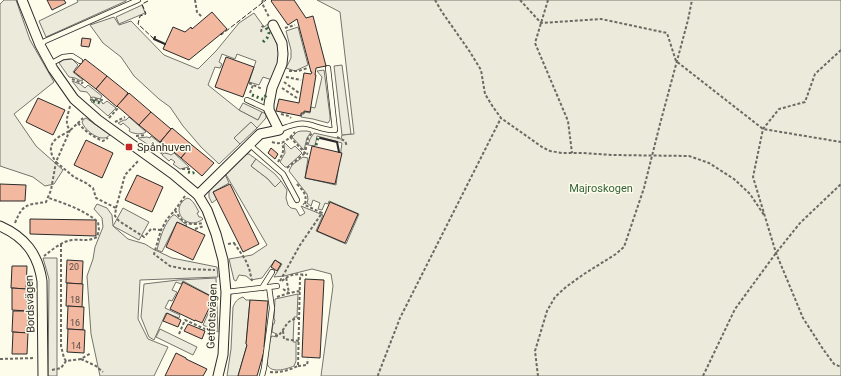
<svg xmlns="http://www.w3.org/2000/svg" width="841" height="376" font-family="Roboto,sans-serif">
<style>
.green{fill:#ecebdb;stroke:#74746e}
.parking{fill:#eceadb;stroke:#74746e}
.building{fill:#f2b8a0;stroke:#2b2b2b}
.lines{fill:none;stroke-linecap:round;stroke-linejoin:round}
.service-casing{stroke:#2b2b2b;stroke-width:6}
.minor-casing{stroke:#2b2b2b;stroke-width:11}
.path{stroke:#6a6964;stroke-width:2;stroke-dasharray:3 2;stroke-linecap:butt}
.service{stroke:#fdfbea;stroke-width:4.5}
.minor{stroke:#fdfbea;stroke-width:9}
.hedge{stroke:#34623c;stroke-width:3;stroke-dasharray:2 3;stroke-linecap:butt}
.fence{stroke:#2b2b2b;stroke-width:1;stroke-dasharray:5 2;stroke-linecap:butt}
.wall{stroke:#2b2b2b;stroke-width:2}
.poi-dot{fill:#c62828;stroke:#fdfbea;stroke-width:1.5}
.labels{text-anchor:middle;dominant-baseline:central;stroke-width:3;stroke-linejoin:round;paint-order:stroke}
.number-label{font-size:9px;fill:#5d4e48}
.poi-label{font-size:11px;fill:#2b2b2b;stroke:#fdfbea;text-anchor:start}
.park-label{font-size:11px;fill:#34623c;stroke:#fdfbea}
.street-label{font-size:11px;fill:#2b2b2b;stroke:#fdfbea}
</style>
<rect width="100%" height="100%" fill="#fdfbea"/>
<g class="green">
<path d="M 4,0 L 16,0 L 30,40 L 54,82 L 14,114 L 36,146 L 63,170 L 54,184 L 45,186 L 33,177 L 0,166 L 0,4 Z"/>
<path d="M 77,0 L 126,0 L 126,1 L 46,37 L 39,21 L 78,2 Z"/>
<path d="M 317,0 L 841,0 L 841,376 L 321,376 L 333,286 L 331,274 L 312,269 L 284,276 L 274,277 L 282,264 L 275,260 L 262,278 L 251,280 L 246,276 L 239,275 L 236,281 L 234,280 L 229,259 L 252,255 L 267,245 L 225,173 L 245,154 L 249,154 L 256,159 L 251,166 L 268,179 L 275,187 L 281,181 L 287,190 L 286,198 L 288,205 L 291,208 L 296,209 L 300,216 L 305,213 L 301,206 L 323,215 L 316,231 L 346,244 L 359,214 L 329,201 L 328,204 L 325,203 L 322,210 L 318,209 L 320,203 L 313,200 L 311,206 L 307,203 L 308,199 L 307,194 L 289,171 L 292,165 L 303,157 L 308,158 L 305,178 L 336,185 L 342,143 L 317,136 L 315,146 L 308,145 L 310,139 L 314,133 L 341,139 L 342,135 L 354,134 L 340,12 Z"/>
<path d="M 254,13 L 264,27 L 268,24 C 274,37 282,50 278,65 C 277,70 274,75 272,80 L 263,77 L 259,85 L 249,82 L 256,61 L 237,54 L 235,59 L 222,54 L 219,62 L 222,64 L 220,68 L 215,67 L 208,85 L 239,110 L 258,120 L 262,112 L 266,114 L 266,118 L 257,128 L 251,122 L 234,138 L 240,144 L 219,164 L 201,147 L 183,126 L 170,107 L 159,99 L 134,76 L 121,57 L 103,43 L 90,25 L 114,17 L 119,25 L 131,21 L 164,55 L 198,69 L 216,51 L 239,23 Z"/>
<path d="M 298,27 L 308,65 L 295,71 L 286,68 L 291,58 L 291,50 L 286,31 Z"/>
<path d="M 72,59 L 78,65 L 73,72 L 83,80 L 81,81 L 75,78 L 69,77 L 59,63 L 63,60 Z"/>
<path d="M 324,70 L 330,116 L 330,120 L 328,123 L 313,119 L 301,117 L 302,114 L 304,114 L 305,112 L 310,113 L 311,107 L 315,108 L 322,77 L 317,71 Z"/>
<path d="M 72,81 L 80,84 L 85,88 L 88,85 L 102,96 L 100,99 L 93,97 L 90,98 L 91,97 L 87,92 L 80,91 Z"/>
<path d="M 93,100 L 102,102 L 103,104 L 107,101 L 116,108 L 108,116 L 92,102 L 91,102 Z"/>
<path d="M 129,117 L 146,132 C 142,135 133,134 129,131 L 130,129 L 123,123 L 121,125 L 118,123 L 124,120 L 126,120 Z"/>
<path d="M 86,118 L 110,135 C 107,137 107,138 104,138 C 96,139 84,129 82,122 L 84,119 Z"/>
<path d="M 301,131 L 307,131 L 311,132 L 307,138 L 304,150 L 292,137 L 297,132 Z"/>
<path d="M 151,136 L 160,143 L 161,142 L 168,148 L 167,150 L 162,150 L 159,152 L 138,138 L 147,137 L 150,138 Z"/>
<path d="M 285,143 L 291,149 L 295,146 L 302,153 L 299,156 L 287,167 L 285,167 L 280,162 L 285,153 L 284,145 Z"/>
<path d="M 164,153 L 169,154 L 171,155 L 174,153 L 189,167 L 180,169 L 173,164 L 175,162 L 171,159 L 169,161 L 162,155 Z"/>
<path d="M 225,174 L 229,183 L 213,192 L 217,199 L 212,203 L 209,197 L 209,190 Z"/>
<path d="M 187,198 C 193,199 196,207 199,212 L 197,213 L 199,217 L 201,217 L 203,219 C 187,232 168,209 187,198 Z"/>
<path d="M 97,204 L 107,208 L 112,215 L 113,226 L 128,239 L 145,244 L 153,249 L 172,258 L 217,267 L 218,277 L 140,280 L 138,319 L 148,339 L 168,347 L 154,376 L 100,376 L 91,334 L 87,276 L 93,259 L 95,247 L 103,227 L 102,218 L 94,209 Z"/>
<path d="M 123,208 L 149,222 L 139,240 L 113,226 Z"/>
<path d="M 173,215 L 175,215 L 184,223 L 187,225 L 186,226 L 177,222 L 162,252 L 157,250 C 160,238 164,224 173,215 Z"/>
<path d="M 216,278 L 218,332 L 203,325 L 215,298 L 183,281 L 181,284 L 176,282 L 172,290 L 177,292 L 172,301 L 169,300 L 165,308 L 180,315 L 179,318 L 166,313 L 154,340 L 149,337 L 141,317 L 144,284 L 178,280 Z"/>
<path d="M 298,294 L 297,317 L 294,317 L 293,342 L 296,342 L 296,361 L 294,366 C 287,369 268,375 267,362 C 266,356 269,346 270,339 L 272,336 L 277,337 L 277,334 L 272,332 L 273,324 L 274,324 L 275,320 L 274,319 L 275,299 Z"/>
<path d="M 243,297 L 246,300 L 250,300 L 246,344 L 247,345 L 238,376 L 227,376 L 231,349 L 233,307 C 235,302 237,299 243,297 Z"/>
</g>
<g class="parking">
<path d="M 142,5 L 145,13 L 119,24 L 116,17 Z"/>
<path d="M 342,65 L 351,134 L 342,135 L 334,66 Z"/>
<path d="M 243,103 L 262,112 L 258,120 L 239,110 Z"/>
<path d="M 251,122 L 257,128 L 240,144 L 234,138 Z"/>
<path d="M 256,159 L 275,174 L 281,181 L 275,187 L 268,179 L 251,166 Z"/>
<path d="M 43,258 L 57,258 L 57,376 L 48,376 L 49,279 Z"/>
<path d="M 160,329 L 197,347 L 193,355 L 156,337 Z"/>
</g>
<g class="building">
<path d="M 47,0 L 64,0 L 66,3 L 52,10 Z"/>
<path d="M 272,0 L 294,0 L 306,18 L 313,16 L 326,66 L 316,68 L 315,75 L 316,75 L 310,112 L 304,111 L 304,113 L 301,113 L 301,116 L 276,111 L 279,99 L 299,103 L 304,73 L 311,74 L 312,72 L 311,72 L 297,19 L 288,25 L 271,1 Z"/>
<path d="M 212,12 L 227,29 L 189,60 L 163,49 L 173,27 L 185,32 L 191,27 L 192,29 Z"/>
<path d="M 82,38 L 91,39 L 89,47 L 81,46 Z"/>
<path d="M 226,57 L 254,67 L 243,97 L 215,87 Z"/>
<path d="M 85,59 L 107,76 L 96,89 L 74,72 Z"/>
<path d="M 107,76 L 128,93 L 117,107 L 96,89 Z"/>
<path d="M 129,93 L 151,112 L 139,125 L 117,106 Z"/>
<path d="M 38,98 L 65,110 L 53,135 L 26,122 Z"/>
<path d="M 151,112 L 171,129 L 160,142 L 139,125 Z"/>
<path d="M 172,128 L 192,145 L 181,158 L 161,141 Z"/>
<path d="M 86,140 L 113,153 L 102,178 L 74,165 Z"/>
<path d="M 192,145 L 214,163 L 202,176 L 181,158 Z"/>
<path d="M 312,146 L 342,153 L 335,184 L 305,178 Z"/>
<path d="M 271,148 L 278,154 L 275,159 L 268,153 Z"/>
<path d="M 137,175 L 163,187 L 152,212 L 125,200 Z"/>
<path d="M 0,184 L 26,185 L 25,201 L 0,201 Z"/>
<path d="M 230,184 L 259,244 L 243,252 L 213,192 Z"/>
<path d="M 330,202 L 358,214 L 345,243 L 317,231 Z"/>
<path d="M 30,219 L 96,220 L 96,236 L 30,234 Z"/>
<path d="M 177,222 L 205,235 L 193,260 L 166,247 Z"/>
<path d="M 67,260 L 83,261 L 82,284 L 66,283 Z"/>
<path d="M 275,260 L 281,264 L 277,271 L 271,267 Z"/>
<path d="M 12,266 L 27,266 L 26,289 L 11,288 Z"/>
<path d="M 305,279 L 324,280 L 320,358 L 302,357 Z"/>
<path d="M 183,282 L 214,298 L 202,323 L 195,320 L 195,321 L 170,309 Z"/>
<path d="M 67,283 L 83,284 L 82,307 L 66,306 Z"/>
<path d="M 12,288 L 27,289 L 27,311 L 12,310 Z"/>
<path d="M 250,300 L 268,301 L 264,347 L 265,348 L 257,376 L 238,376 L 247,345 L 246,344 Z"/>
<path d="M 68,306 L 84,307 L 83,330 L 67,329 Z"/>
<path d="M 13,311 L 28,311 L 27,333 L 12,332 Z"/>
<path d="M 167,313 L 181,320 L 178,327 L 163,321 Z"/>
<path d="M 188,324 L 205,331 L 202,339 L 184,331 Z"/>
<path d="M 68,329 L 85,330 L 84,353 L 67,352 Z"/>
<path d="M 13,332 L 28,333 L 27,354 L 12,354 Z"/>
<path d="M 176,353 L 186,358 L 186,359 L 207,369 L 203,376 L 165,376 Z"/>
</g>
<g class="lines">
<defs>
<g id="service">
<path d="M 40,45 L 45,41 L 138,0"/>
<path d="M 50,64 L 63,57 L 72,56 L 80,61"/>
<path d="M 247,100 L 269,110"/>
<path d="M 279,130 C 287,127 298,122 307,124 C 317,126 325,131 335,130 L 328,68"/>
<path d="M 249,144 L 283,174 L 297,200"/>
<path d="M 262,288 L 272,272"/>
<path d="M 226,292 L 277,286"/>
<path d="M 262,376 L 264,368 L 272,308 L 269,287"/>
</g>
<g id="minor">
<path d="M 22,0 L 40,45 L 53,69 L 74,99 L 98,120 L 173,174 L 198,195 L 207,210 L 216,234 L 223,260 L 226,292 L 223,355 L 218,376"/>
<path d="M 198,195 L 260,134 L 279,130 L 269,110 L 269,104 L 272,88 L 282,64 L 283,54 L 282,43 L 273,25"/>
<path d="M 0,226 C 25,237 38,254 42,281 L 43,376"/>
</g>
</defs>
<use href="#service" class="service-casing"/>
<use href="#minor" class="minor-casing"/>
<g class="path">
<path d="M 195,0 L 197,12 L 202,17"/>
<path d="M 263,0 L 262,3 L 269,17"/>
<path d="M 435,0 L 442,12 L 470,52 L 481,70 L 485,94 L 493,107 L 501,118 L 542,147 L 550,151 L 562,153 L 582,153 L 613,155 L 689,156 L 709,163 L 734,179 L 750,194 L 764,215"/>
<path d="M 520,0 L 541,23 L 601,19 L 667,33 L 676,61 L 763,129 L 841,142"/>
<path d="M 548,0 L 535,43 L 568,121 L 572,153"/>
<path d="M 285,28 L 295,25"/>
<path d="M 261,32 L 262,27 L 264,26"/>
<path d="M 841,50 L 815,74 L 805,102 L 779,109 L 763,129 L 753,177 L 776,253 L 803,318 L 823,349 L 834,364 L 841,367"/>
<path d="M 289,71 L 298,71 L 308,68"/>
<path d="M 286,77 L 301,80"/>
<path d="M 72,79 L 82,83 L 83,82"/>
<path d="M 284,82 L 299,93"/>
<path d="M 249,83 L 262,89"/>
<path d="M 282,88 L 297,98"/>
<path d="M 250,93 L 253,85"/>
<path d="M 90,100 L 94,99 L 103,100"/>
<path d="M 70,106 C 68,115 64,123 70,130 L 56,162 L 74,177 L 86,183 L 93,188 L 96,198 L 116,208 L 115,216 L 119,221 L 144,237 L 151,229 L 161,230"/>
<path d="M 281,114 L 289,116 L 291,118"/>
<path d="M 109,118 L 118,108"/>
<path d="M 115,122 L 125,117"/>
<path d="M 78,123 C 85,131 93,137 103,141 L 108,138"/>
<path d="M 136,136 L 146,135"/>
<path d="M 290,137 L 305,153 L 308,138 L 313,132"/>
<path d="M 337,137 L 345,141 L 347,146"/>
<path d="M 272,142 C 283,146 288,139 295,132"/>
<path d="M 161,154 L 162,152 L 169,151"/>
<path d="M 278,162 C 282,155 285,151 282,143"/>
<path d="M 287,168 L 305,153 L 308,154"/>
<path d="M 182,169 L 190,169"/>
<path d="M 297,184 C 304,192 307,194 305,205 L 303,204"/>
<path d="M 185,196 L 175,210 L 167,219 L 161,230 L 154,254 L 170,266 L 185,269 L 215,270"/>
<path d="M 116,208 L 125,175 L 139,160"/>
<path d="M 175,210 C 182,223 188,226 203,223"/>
<path d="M 15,223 C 23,203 27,205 46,202 L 51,190 L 56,162 C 51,155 48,147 55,140 C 59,136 65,134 69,131 C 74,127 78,123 83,118"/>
<path d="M 195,229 L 204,226"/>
<path d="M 234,243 L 245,259 L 249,268 L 252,281"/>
<path d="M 61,244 L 61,346 L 64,358 L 66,361"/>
<path d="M 228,244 L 235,243"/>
<path d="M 44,256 C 52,250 62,241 72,240 C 81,239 88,242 97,237 L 99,230 L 98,222 C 84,210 66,204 49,198"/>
<path d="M 280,281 L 300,245 L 322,213 L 305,205"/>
<path d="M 282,281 C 290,273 298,274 307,275"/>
<path d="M 283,289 L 289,293 L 300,291"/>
<path d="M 277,297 L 289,293 L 286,277"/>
<path d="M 283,331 L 284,339 L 299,341"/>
<path d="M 179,334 L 185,320 L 214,333"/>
<path d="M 275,335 L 278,336 C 287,327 285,320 299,318"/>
<path d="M 0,359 L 35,358"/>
<path d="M 81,359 L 96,366 L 103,372"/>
<path d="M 298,366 L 307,365 L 308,359"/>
<path d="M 52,370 L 61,368 L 66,361 L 81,359 L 91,353"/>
<path d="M 270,372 C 280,373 289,370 298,366 L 300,278 L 303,275"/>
<path d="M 378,376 L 378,375 L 400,318 L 501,118"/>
<path d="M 538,376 L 535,351 L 547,311 L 555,297 L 566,287 L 584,274 L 616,254 L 624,247 L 644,188 L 660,124 L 688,20 L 692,0"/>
<path d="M 703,376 L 735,309 L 776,253 L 800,223 L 841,184"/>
</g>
<use href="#service" class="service"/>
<use href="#minor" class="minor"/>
<g class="hedge">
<path d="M 263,42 L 267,38 L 269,33 L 266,27"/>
<path d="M 252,95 L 262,99 L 264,99 L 266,95"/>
<path d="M 93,101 L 101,103"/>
<path d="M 316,145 L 318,138 L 320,138"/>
<path d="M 188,172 L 193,173 L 194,172"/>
</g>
<g class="fence">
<path d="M 148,1 L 142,4 L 146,14 L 140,16 L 138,24 L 154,39"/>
<path d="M 220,34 L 221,35 L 266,0"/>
</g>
<g class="wall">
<path d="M 155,37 L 154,39 L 165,44"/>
<path d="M 320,138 L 337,142 L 339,152"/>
</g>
</g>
<rect class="poi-dot" x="125" y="143" width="8" height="8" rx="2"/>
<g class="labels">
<g class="number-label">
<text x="74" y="267">20</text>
<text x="75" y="300">18</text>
<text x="75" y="323">16</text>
<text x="76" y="346">14</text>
</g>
<g class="poi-label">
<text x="137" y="147">Spånhuven</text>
</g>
<g class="park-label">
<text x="601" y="188">Majroskogen</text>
</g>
<g class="street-label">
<text transform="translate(30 304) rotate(-92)">Bordsvägen</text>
<text transform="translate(212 316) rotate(-88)">Getfotsvägen</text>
</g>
</g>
</svg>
